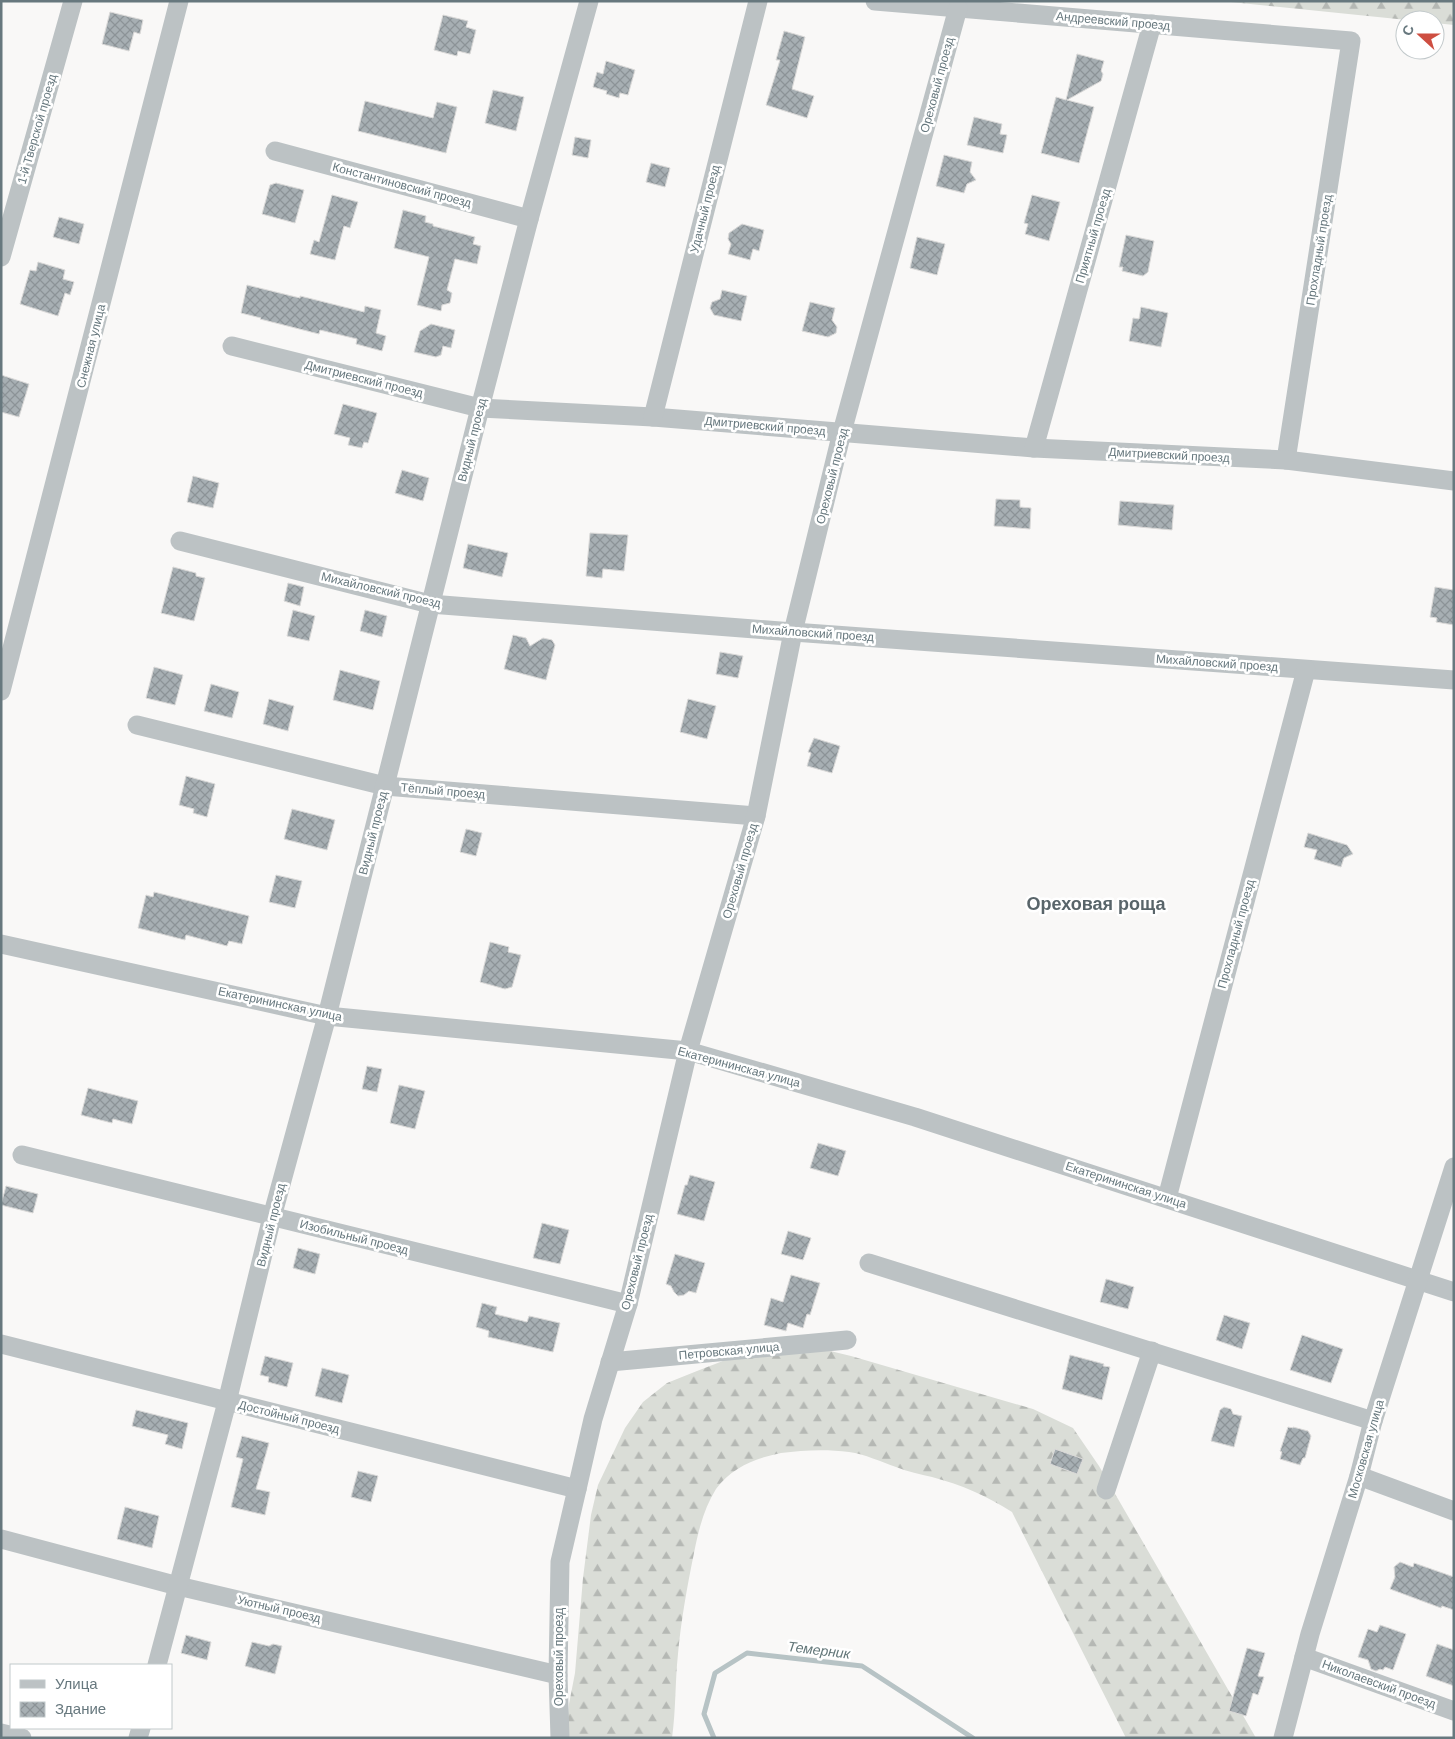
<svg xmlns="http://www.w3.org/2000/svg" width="1455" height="1739" font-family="Helvetica,sans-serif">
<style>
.forest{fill:url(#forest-firs)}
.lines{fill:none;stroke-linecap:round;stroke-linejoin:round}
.stream{stroke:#b7c3c5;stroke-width:5}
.building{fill:url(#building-cross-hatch);stroke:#dbdad9}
.street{stroke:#bcc2c4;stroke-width:19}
.labels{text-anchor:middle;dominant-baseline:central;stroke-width:5;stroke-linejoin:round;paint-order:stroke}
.street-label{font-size:12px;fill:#67787e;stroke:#fff}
.water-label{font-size:14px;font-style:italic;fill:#627678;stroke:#fff}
.district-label{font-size:18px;font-weight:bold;fill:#59656a;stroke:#fff}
</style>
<defs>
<pattern id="forest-firs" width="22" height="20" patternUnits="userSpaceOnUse" patternTransform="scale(1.25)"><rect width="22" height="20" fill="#daddd7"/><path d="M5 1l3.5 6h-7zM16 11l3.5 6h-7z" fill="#b5b8b4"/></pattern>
<pattern id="building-cross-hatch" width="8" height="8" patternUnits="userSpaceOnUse" patternTransform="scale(1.25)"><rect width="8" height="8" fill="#a7afb3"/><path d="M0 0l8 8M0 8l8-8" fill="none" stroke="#8c9397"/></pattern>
</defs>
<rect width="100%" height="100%" fill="#f9f8f7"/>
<g class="forest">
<path d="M 1221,1 L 1454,1 L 1454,25 L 1435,23 L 1435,20 L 1407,20 Z"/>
<path d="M 822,1349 L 851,1356 L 1033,1409 L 1073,1428 L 1099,1466 L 1256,1738 L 1126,1738 L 1012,1512 C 987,1496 962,1485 932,1477 C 920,1474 908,1472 896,1467 C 881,1462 865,1454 849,1452 C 827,1449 803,1450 781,1453 C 756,1458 732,1467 716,1489 C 704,1508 698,1532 694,1553 C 687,1587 681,1621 678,1654 C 675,1682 676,1710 672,1738 L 566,1738 L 569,1704 L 575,1673 L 583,1578 L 591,1515 L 598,1485 L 625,1428 L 643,1402 L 667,1383 L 697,1371 L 728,1359 Z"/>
</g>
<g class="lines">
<path class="stream" d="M 714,1738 L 704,1714 L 715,1673 L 747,1653 L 862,1666 L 973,1738"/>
</g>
<g class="building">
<path d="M 110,12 L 143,20 L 140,34 L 134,32 L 129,51 L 102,44 Z"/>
<path d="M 443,15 L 468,21 L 466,27 L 476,30 L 470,54 L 458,51 L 457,56 L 434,50 Z"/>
<path d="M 784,31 L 805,37 L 792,89 L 814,96 L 807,118 L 766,105 L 780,60 L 776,60 Z"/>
<path d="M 1077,54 L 1104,61 L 1101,71 L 1103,74 L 1101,81 L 1067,100 L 1094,107 L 1079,163 L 1041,153 L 1056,97 L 1066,100 Z"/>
<path d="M 606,61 L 635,70 L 628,95 L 620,93 L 619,98 L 606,94 L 607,91 L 593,87 L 597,72 L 603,74 Z"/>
<path d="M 493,90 L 524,97 L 516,131 L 485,123 Z"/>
<path d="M 365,101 L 433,118 L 437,102 L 457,107 L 446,153 L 358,131 Z"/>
<path d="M 974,117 L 1002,124 L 1000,134 L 1007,135 L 1003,153 L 967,145 Z"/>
<path d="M 575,137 L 591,140 L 588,158 L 572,155 Z"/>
<path d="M 944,155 L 972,162 L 970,172 L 976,180 L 967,184 L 964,193 L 936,186 Z"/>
<path d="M 651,163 L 670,168 L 665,187 L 646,182 Z"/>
<path d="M 276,183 L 304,190 L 295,223 L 262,214 L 270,185 Z"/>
<path d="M 332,195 L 358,202 L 350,228 L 344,226 L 335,260 L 310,254 L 314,240 L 319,242 Z"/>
<path d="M 1032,195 L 1060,202 L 1049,241 L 1025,234 L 1028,224 L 1024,223 Z"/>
<path d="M 403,210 L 426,216 L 425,222 L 433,224 L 433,226 L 475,237 L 473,244 L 481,246 L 477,264 L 455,259 L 447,290 L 452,293 L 450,303 L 442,305 L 441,311 L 417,305 L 429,257 L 394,248 Z"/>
<path d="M 59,217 L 84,224 L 79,244 L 53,237 Z"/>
<path d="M 742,224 L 764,230 L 759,251 L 753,249 L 750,260 L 728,254 L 731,244 L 728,239 L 729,233 Z"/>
<path d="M 1126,235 L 1154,241 L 1148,272 L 1143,276 L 1122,271 L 1123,267 L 1119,267 Z"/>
<path d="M 917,237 L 945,244 L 937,275 L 910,268 Z"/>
<path d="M 38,262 L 65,270 L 63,279 L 74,282 L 70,295 L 65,293 L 58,316 L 20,304 L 30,270 L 36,271 Z"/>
<path d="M 247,285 L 300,298 L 300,296 L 364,312 L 365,306 L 381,310 L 376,333 L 386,336 L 382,351 L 356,344 L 357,339 L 320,330 L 319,334 L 260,319 L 261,318 L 241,313 Z"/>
<path d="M 722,290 L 747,296 L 741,321 L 714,315 L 710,308 L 712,302 L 720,299 Z"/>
<path d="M 810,302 L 835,308 L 832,320 L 837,327 L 836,333 L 828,337 L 802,331 Z"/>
<path d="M 1141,307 L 1168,313 L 1161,347 L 1129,341 L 1133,318 L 1139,319 Z"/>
<path d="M 431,324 L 455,330 L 451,348 L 443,346 L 441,355 L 436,357 L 414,352 L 420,331 Z"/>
<path d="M 1,375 L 29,384 L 19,417 L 1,412 Z"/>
<path d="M 343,404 L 377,413 L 368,443 L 364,442 L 362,448 L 348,445 L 350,438 L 334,434 Z"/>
<path d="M 402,470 L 429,478 L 423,501 L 395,493 Z"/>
<path d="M 193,476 L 219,483 L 213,508 L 187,502 Z"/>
<path d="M 996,499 L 1020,500 L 1020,507 L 1031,508 L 1030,529 L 994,526 Z"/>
<path d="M 1120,501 L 1174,505 L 1172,530 L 1118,525 Z"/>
<path d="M 590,533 L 628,535 L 624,571 L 603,569 L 602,578 L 586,576 Z"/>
<path d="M 468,544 L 508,553 L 502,577 L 463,568 Z"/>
<path d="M 173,567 L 196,573 L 196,576 L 205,578 L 194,621 L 161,613 Z"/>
<path d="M 288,583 L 304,587 L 300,606 L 284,601 Z"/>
<path d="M 1435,587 L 1454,590 L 1454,625 L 1436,622 L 1437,618 L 1430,617 Z"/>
<path d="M 293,610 L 315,616 L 309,641 L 287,636 Z"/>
<path d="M 365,610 L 387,616 L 382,637 L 360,631 Z"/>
<path d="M 513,635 L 526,638 L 530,646 L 543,638 L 552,640 L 555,645 L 546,680 L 504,669 Z"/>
<path d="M 720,652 L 743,656 L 738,678 L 716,674 Z"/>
<path d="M 154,667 L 183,675 L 175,705 L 146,698 Z"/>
<path d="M 340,670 L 380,681 L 373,710 L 333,700 Z"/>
<path d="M 211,684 L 239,692 L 232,718 L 204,711 Z"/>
<path d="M 269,699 L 294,706 L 288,731 L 263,724 Z"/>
<path d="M 688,699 L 716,706 L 707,739 L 680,732 Z"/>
<path d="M 814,738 L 840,746 L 832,773 L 807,766 L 811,753 L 808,752 Z"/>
<path d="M 186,776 L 215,784 L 207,817 L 193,813 L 194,809 L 179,805 Z"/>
<path d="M 292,809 L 335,820 L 327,850 L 284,839 Z"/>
<path d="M 466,829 L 482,833 L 476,856 L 460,852 Z"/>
<path d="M 1308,833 L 1347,845 L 1353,854 L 1344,858 L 1341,867 L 1314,859 L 1317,850 L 1304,847 Z"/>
<path d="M 276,875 L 302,881 L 295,908 L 269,902 Z"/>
<path d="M 154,892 L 249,916 L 242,944 L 229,941 L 227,946 L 186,935 L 185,940 L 138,928 L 146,895 L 153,897 Z"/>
<path d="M 490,942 L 509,947 L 508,952 L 521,955 L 512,987 L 505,989 L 480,982 Z"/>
<path d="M 367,1066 L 382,1069 L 377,1092 L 362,1089 Z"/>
<path d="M 399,1085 L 425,1091 L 415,1129 L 390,1123 Z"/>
<path d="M 88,1088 L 138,1101 L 132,1124 L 113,1119 L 112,1123 L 81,1115 Z"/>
<path d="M 818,1143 L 846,1151 L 838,1176 L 810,1168 Z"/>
<path d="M 690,1175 L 715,1182 L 704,1221 L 677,1214 L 685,1185 L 687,1185 Z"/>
<path d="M 6,1186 L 38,1194 L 33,1213 L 1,1205 Z"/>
<path d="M 542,1223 L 569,1230 L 560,1264 L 533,1258 Z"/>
<path d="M 788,1231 L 811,1238 L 803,1260 L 781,1254 Z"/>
<path d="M 298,1248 L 320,1254 L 315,1274 L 293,1268 Z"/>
<path d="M 675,1254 L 705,1263 L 696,1293 L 689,1291 L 684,1295 L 678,1296 L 674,1292 L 671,1286 L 666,1284 Z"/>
<path d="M 791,1275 L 820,1283 L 810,1315 L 807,1314 L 803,1328 L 788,1323 L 786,1331 L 764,1325 L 771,1298 L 783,1302 Z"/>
<path d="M 1106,1279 L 1134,1287 L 1128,1309 L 1100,1302 Z"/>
<path d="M 482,1303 L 497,1307 L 495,1314 L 527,1322 L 529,1316 L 560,1323 L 553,1352 L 488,1337 L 489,1331 L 476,1327 Z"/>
<path d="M 1224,1315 L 1250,1323 L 1242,1349 L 1216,1340 Z"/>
<path d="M 1302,1335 L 1343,1349 L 1331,1383 L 1290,1370 Z"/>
<path d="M 1070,1355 L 1104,1364 L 1103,1366 L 1110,1367 L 1102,1400 L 1062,1389 Z"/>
<path d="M 265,1356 L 293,1363 L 287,1387 L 268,1382 L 269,1377 L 260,1375 Z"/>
<path d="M 322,1368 L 349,1375 L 342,1403 L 315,1396 Z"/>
<path d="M 1224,1407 L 1231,1409 L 1233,1414 L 1242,1416 L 1234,1447 L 1211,1441 L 1220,1410 Z"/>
<path d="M 136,1410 L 188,1423 L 182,1449 L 165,1444 L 168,1435 L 132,1426 Z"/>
<path d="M 1288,1427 L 1293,1428 L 1293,1427 L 1308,1431 L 1311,1436 L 1305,1458 L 1303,1458 L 1300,1465 L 1280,1459 L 1282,1452 L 1280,1451 Z"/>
<path d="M 242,1436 L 269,1443 L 256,1489 L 270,1492 L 265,1515 L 231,1507 L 243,1459 L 236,1457 Z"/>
<path d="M 1055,1449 L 1083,1459 L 1077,1474 L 1050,1464 Z"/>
<path d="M 358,1471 L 378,1476 L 371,1502 L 351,1497 Z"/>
<path d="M 125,1507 L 159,1516 L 152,1548 L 117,1539 Z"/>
<path d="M 1400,1562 L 1413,1567 L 1414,1563 L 1454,1577 L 1454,1610 L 1442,1606 L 1441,1608 L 1390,1589 L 1395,1577 L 1394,1567 Z"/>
<path d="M 1380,1625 L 1406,1634 L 1393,1670 L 1385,1667 L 1383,1670 L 1380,1669 L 1376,1671 L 1371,1669 L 1368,1660 L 1358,1657 L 1368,1629 L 1377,1632 Z"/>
<path d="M 186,1635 L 211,1642 L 207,1660 L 181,1653 Z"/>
<path d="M 252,1642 L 269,1646 L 273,1644 L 282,1646 L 275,1674 L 245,1666 Z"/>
<path d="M 1437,1644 L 1454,1650 L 1454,1686 L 1426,1676 Z"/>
<path d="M 1247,1648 L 1265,1653 L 1258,1676 L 1264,1677 L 1258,1695 L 1253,1693 L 1246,1716 L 1229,1711 Z"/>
</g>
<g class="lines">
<g class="street">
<path d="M 875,1 L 1351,41 L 1286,460"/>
<path d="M 275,151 L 529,219"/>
<path d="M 1,257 L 73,1"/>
<path d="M 232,346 L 480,408 L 653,417 L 1034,448 L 1286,460 L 1454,481"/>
<path d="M 653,417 L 758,1"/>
<path d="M 1034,448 L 1152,24"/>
<path d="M 180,541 L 430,604 L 793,632 L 1454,680"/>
<path d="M 1,691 L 179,1"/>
<path d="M 137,725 L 385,786 L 756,816"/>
<path d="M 1,944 L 327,1016 L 688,1051 L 915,1117 L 1454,1292"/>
<path d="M 22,1155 L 628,1304"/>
<path d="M 1167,1198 L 1306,670"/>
<path d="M 869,1263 L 1373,1421"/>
<path d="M 1,1344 L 577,1489"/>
<path d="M 610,1362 L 847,1340"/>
<path d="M 1359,1476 L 1454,1511"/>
<path d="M 1106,1490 L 1152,1351"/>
<path d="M 1,1539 L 178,1586 L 558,1675"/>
<path d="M 1304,1657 L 1454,1711"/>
<path d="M 157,1665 L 227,1402 L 272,1217 L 327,1016 L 480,408 L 529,219 L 589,1"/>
<path d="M 1,1733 L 22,1738"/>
<path d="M 138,1738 L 141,1728"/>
<path d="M 560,1738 L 558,1675 L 560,1562 L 577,1489 L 593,1419 L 628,1304 L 688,1051 L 756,816 L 793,632 L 842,432 L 958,8"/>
<path d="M 1283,1738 L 1310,1634 L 1359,1476 L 1373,1421 L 1454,1167"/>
</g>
</g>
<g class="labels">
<g class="street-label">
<text transform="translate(1113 21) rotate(5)">Андреевский проезд</text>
<text transform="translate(937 85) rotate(-75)">Ореховый проезд</text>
<text transform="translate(37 129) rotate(-74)">1-й Тверской проезд</text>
<text transform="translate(402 185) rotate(15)">Константиновский проезд</text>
<text transform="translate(705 209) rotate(-76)">Удачный проезд</text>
<text transform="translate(1093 236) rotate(-74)">Приятный проезд</text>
<text transform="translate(1319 250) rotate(-81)">Прохладный проезд</text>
<text transform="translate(91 346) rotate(-76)">Снежная улица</text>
<text transform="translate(364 379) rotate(14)">Дмитриевский проезд</text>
<text transform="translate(765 426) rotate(5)">Дмитриевский проезд</text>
<text transform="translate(472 440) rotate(-76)">Видный проезд</text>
<text transform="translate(1169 455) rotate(3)">Дмитриевский проезд</text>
<text transform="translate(832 476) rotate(-76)">Ореховый проезд</text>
<text transform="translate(381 590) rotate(13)">Михайловский проезд</text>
<text transform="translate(813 633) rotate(4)">Михайловский проезд</text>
<text transform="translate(1217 663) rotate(4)">Михайловский проезд</text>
<text transform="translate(443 791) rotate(5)">Тёплый проезд</text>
<text transform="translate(373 833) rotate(-76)">Видный проезд</text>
<text transform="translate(740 871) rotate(-74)">Ореховый проезд</text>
<text transform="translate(1236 934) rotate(-75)">Прохладный проезд</text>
<text transform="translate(280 1004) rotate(12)">Екатерининская улица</text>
<text transform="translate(739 1067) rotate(15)">Екатерининская улица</text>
<text transform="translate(1126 1185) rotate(18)">Екатерининская улица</text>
<text transform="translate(271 1225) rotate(-76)">Видный проезд</text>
<text transform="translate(354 1237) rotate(14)">Изобильный проезд</text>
<text transform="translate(637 1262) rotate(-76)">Ореховый проезд</text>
<text transform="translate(729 1351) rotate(-5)">Петровская улица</text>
<text transform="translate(289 1417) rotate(14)">Достойный проезд</text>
<text transform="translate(1366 1449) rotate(-74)">Московская улица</text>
<text transform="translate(279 1609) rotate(13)">Уютный проезд</text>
<text transform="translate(559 1657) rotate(-90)">Ореховый проезд</text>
<text transform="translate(1379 1684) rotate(20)">Николаевский проезд</text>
</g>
<g class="water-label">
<text transform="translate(819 1650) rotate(7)">Темерник</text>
</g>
<g class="district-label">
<text x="1096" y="904">Ореховая роща</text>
</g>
</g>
<rect width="1455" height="1739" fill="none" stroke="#67787e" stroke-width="5"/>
<rect x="10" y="1664" width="162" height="65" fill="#ffffff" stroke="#c2c9cb"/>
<rect x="20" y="1680" width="25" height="8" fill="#bcc2c4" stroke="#c2c9cb"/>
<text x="55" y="1689" font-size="15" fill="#67787e">Улица</text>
<rect x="20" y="1702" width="25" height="15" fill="url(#building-cross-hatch)" stroke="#c2c9cb"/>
<text x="55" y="1714" font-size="15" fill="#67787e">Здание</text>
<g transform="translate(1420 35) rotate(291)"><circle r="24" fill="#ffffff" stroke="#c2c9cb"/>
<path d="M0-4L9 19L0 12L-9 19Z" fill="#ce4e41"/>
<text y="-8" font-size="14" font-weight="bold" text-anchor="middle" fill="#67787e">С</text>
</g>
</svg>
